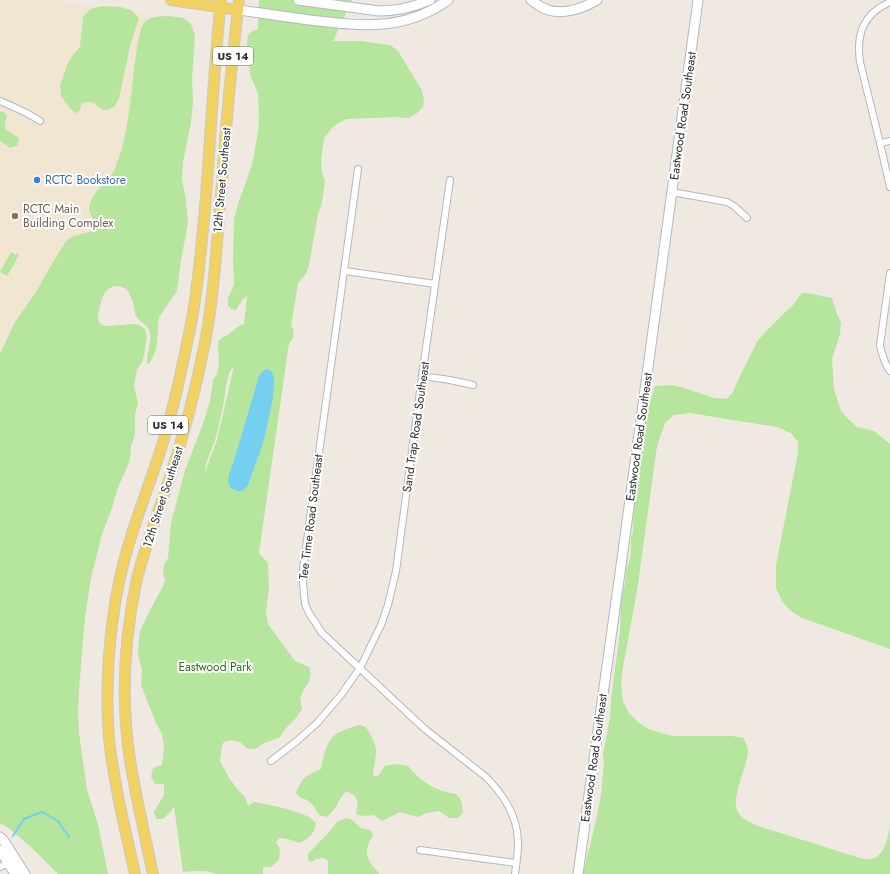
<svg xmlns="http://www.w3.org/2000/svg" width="890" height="874" font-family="Jost,sans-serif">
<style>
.education{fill:#f0e6d1}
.green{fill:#b6e59e;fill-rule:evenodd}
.water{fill:#75cff0}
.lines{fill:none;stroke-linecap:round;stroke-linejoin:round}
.stream{stroke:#75cff0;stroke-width:2}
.street-casing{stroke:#b4b7c1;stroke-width:8}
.secondary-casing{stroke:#b4b7c1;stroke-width:11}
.primary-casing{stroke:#c9c9c9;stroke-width:12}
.street{stroke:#fff;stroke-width:6}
.secondary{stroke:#fff;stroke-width:9}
.primary{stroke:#f2d163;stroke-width:10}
.shop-dot{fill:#3f7fe0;stroke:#fff;stroke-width:1.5}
.education-dot{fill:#8d6e63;stroke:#fff;stroke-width:1.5}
.labels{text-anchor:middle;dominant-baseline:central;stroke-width:4;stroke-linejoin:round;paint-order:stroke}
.shield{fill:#fff;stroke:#6d6d6d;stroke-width:1}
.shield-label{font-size:11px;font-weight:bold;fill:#2e2e2e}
.street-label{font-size:12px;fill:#2e2e2e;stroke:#fff}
.shop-label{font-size:12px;fill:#366cbe;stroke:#fff;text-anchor:start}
.education-label{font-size:12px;fill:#785e54;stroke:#fff;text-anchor:start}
.park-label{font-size:12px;fill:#2c6e1b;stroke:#fff}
</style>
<rect width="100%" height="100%" fill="#efe9e1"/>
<path class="education" d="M 0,0 L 49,0 L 148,14 L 127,155 L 0,390 Z"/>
<g class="green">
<path d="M 259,0 L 352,0 L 333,41 L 360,41 L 390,45 L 398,51 L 421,89 L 424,98 L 423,107 L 417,113 L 408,118 L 397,117 L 347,119 L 340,122 L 332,128 L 324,138 L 321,160 L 322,173 L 325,181 L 322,203 L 318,214 L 309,265 L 306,274 L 298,283 L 291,327 L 293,328 C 294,334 294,339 289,343 L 259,553 L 268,563 L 269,587 L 266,613 L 268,624 L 295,661 L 309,667 L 311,674 L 309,682 L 304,689 L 300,698 L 302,709 L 296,718 L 286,728 L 279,738 L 264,743 L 255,749 L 248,749 L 240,742 L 230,740 L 224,742 L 222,745 L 220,761 L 229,778 L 238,790 L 245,797 L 248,806 L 254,802 C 268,804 301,811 312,819 C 313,820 315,822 316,824 C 313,835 310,838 299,843 L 288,839 L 279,838 L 276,843 L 280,848 L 279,860 L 271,867 L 263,867 L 263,874 L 217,874 C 206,870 195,871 183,872 L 174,806 L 170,812 L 163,819 L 156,819 L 154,812 L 164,795 L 164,784 L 155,784 L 151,777 L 153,768 L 162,765 L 164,747 L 162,734 L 156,723 L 141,685 L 142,670 L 138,655 L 139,641 L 140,631 L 150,610 L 162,588 L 165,581 L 163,573 L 164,565 L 168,558 L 171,523 L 185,470 L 203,424 L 210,401 L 213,380 L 217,374 L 219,365 L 218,346 L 219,340 L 229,334 L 239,326 L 244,324 L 247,296 L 243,299 L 236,310 L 231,309 L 228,305 L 228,298 L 231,292 L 234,284 L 233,260 L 234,219 L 238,204 L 252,165 L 258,132 L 259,119 L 258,93 L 250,75 L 247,42 L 248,35 L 251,32 L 255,30 L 258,30 ZM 234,366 L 217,440 L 205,472 C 205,461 212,450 215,440 C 219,427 221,414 224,401 C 226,390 226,374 234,366 Z"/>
<path d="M 103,6 L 120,7 L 131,10 L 139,18 L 130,46 L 119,99 L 114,107 C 112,108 110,109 108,110 C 95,111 97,97 81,104 L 80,111 L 75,113 L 68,106 L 61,96 L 60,86 L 67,65 L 72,56 L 80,47 L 83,17 L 90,9 Z"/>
<path d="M 167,16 L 184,18 L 191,24 L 195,35 L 192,80 L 193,103 L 191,122 L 183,162 L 182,179 L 186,200 L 188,223 L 181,260 L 177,291 L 159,317 L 158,325 L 158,332 L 156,349 L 150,363 L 147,364 C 146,353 153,341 149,330 C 146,322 140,324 137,317 C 134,314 135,310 134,306 C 133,301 130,295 128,291 C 126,288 121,286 117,286 C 102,286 99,308 98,320 L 101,325 L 110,326 L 131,324 L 139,325 L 145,329 L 147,336 L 144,355 L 142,362 L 137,370 L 134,386 L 138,403 L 135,414 L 135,435 L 131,446 L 130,459 L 126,470 L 118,487 L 112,508 L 102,534 L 91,578 L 85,617 L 79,690 L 78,711 L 79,733 L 87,790 L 98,824 L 108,874 L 58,874 L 34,850 L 10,829 L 0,823 L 0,354 L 15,322 L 36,292 L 56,257 L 67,240 L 74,236 L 92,231 C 100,218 85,216 90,203 C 93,196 98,188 104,183 C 107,180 110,178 112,174 C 114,171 116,167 117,163 C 126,140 129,113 132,88 C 134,75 137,31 144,23 C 151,15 157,17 167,16 Z"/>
<path d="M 2,111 L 7,116 L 5,124 L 5,129 L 19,138 L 18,145 L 10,148 L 0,141 L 0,112 Z"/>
<path d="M 11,252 L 16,255 L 17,253 L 19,255 L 7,276 L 0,272 Z"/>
<path d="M 802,293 L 813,294 L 832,298 L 837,314 L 841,323 L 840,334 L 832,359 L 834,389 L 841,411 L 847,418 L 857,427 L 874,431 L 890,444 L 890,649 L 802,618 L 791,611 L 782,601 L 776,588 L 776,565 L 798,453 L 798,442 L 791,433 L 777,427 L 690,413 L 674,415 L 665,423 L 657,446 L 637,591 L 623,667 L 621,683 L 623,701 L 629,713 L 638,722 L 648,729 L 672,736 L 732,736 L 743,738 C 746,742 748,747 748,752 C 747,768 730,799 738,812 C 742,820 751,822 758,826 L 857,857 C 861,858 866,860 870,859 C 884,858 888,838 890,826 L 890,874 L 583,874 L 584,869 L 596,821 L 601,795 L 604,763 L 603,754 L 610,717 L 612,692 L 620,632 L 621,595 L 625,584 L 626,570 L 630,559 L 631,548 L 631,537 L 633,533 L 633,519 L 634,513 L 636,488 L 649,405 L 655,386 L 672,385 L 684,388 L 714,398 L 727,399 L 733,392 L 739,378 L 758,340 L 776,321 L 793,305 Z"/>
<path d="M 360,725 L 366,727 C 370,734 376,743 376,751 C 376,759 373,769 373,777 L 379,775 L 385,766 L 395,764 L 408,766 C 420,781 437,792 456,794 L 461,800 L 463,812 L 458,818 L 449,818 L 439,811 L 426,813 L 418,817 L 400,812 L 382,821 L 374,815 L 363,816 L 356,814 L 358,802 L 354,795 L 346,791 L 340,799 L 336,807 L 327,817 L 319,815 L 313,805 L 307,800 L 301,798 L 296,793 C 302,778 306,775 321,769 C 323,758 326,741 336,734 C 342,730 352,727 360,725 Z"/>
<path d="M 346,818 L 351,819 L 361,828 L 370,830 L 373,835 C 370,840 366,848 367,854 C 367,860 376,870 380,874 L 328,874 L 328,861 L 324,858 L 316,859 L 311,862 L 308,860 L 308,854 L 330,831 L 337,822 Z"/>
</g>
<path class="water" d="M 267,369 L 271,371 L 274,377 L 273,398 L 264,440 L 248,485 C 241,494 239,492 230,487 C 226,479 230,471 233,464 L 259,376 L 263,371 Z"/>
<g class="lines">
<path class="stream" d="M 13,836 L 24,819 L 42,812 L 58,821 L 69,837"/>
<defs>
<g id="street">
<path d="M 890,2 C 863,14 856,34 860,62 L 880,143 L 890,187"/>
<path d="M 0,101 C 14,107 27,112 40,121"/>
<path d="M 880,143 L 890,141"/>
<path d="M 358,169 L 303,569 L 303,583 L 305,604 L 309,613 L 322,633 L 413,718 L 426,730 L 486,777 C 504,795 519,819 518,846 C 518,855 516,865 515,874"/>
<path d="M 672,192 L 727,202 L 734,206 L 747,218"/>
<path d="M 345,271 L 435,284"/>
<path d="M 890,273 L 880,345 C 882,355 884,363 890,371"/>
<path d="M 422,376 L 450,380 L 473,385"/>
<path d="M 271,761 L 297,741 L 318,722 L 341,695 L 360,668 L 381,625 L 388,605 L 396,571 L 422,376 L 450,180"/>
<path d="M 420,850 L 516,863"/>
<path d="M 0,867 L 11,862"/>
</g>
<g id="secondary">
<path d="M 298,0 L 379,11 C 397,11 414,7 430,0"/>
<path d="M 531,0 C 536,4 542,8 548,10 C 566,15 582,9 597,0"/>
<path d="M 238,10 C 262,13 286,17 310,20 C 361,26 403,32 448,0"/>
<path d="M 0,837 L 4,841 L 25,874"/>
<path d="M 0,850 L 15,874"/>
<path d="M 578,874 L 623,551 L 698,0"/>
</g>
<g id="primary">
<path d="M 171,0 L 238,10"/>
<path d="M 135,874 C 125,829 114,784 109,738 C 105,688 109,631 119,582 C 128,539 145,497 159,455 C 173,412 182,368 191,324 C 199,282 202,239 206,196 C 211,131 214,65 221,0"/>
<path d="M 153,874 C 145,836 136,798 130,760 C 121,701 124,641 136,583 C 144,548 158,514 169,480 C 184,435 196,389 205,342 C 215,290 217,236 222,182 C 226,121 232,61 239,0"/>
</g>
</defs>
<use href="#street" class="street-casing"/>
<use href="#secondary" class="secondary-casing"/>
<use href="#primary" class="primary-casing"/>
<use href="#street" class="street"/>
<use href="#secondary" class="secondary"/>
<use href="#primary" class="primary"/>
</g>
<circle class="shop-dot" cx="37" cy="180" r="4"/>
<circle class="education-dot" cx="15" cy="216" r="4"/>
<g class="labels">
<g class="shield">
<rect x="213" y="47" width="40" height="18" rx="3"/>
<rect x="148" y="416" width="40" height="18" rx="3"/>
</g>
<g class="shield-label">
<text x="233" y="56">US 14</text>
<text x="168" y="425">US 14</text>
</g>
<g class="street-label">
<text transform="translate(683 116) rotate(-82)">Eastwood Road Southeast</text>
<text transform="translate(222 180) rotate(-85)">12th Street Southeast</text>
<text transform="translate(416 427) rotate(-82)">Sand Trap Road Southeast</text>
<text transform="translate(639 437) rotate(-82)">Eastwood Road Southeast</text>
<text transform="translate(163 497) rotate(-72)">12th Street Southeast</text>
<text transform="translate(311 517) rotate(-83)">Tee Time Road Southeast</text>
<text transform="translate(594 758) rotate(-82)">Eastwood Road Southeast</text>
</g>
<g class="shop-label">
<text x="45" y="180">RCTC Bookstore</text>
</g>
<g class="education-label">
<text x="23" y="209">RCTC Main<tspan x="23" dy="14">Building Complex</tspan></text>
</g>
<g class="park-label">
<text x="215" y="667">Eastwood Park</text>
</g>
</g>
</svg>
